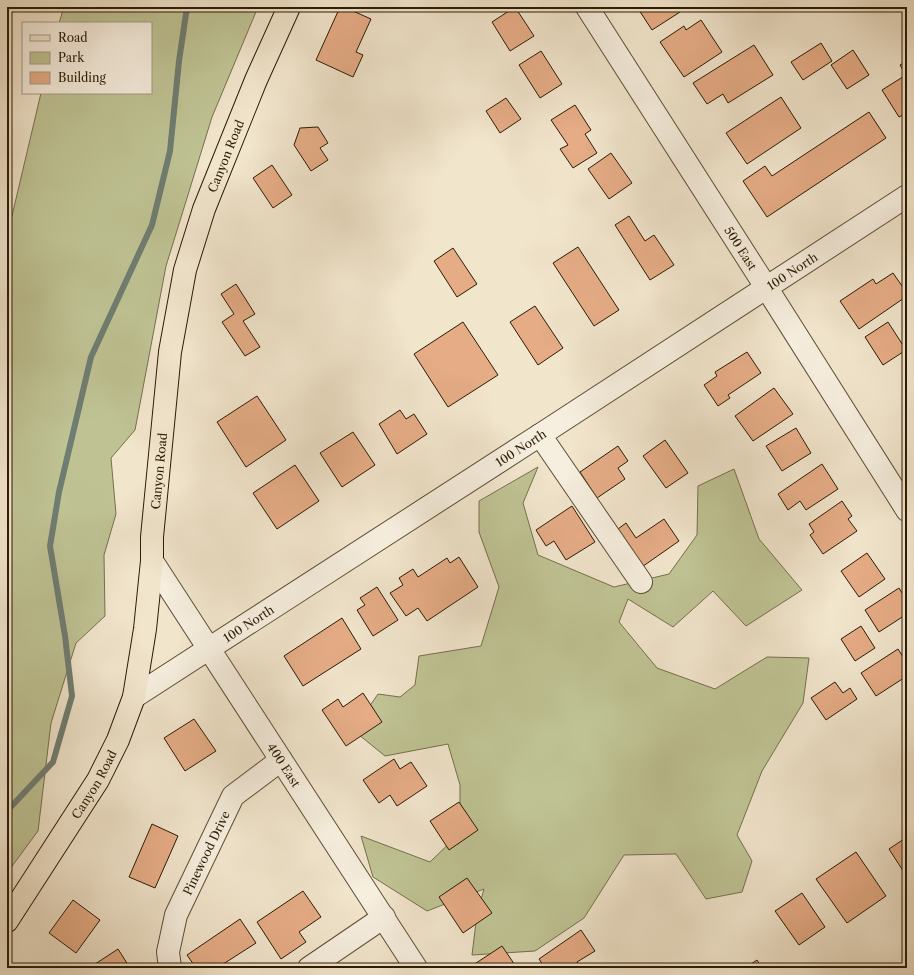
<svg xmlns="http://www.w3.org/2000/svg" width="914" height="975" font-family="'Libre Caslon Text',serif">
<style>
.green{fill:#bfc394;stroke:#766f4c}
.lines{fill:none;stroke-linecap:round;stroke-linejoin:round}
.stream{stroke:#6f7d72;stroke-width:6}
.building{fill:#e5ac86;stroke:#2c1b04}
.minor-casing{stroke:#5d4e36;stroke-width:24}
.major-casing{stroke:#2c1b04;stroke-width:24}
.minor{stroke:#f6eede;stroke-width:22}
.major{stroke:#f1e5cc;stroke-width:22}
.labels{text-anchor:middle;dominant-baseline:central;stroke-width:3;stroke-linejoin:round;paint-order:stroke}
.street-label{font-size:12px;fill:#2c1b04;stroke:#f6eede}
</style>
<rect width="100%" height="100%" fill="#f1e5cc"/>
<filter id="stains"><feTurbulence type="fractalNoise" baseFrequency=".005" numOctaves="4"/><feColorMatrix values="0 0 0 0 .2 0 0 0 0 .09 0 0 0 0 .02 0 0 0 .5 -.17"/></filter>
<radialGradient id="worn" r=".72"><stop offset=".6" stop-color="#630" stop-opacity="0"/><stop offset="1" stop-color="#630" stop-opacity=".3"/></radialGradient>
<g class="green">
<path d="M 64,7 L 258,7 L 212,117 L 166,266 L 135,430 L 111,458 L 116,514 L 104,555 L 105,616 L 76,643 L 51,723 L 38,831 L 7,873 L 7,237 L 41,93 L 151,93 L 151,23 L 59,23 Z"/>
<path d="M 538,467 L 523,503 L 538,555 L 614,587 L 669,574 L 697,535 L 698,486 L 734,469 L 759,539 L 802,590 L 746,626 L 713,591 L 673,627 L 628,599 L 619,622 L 657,668 L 715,689 L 767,657 L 809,658 L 803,703 L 762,771 L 737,835 L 752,861 L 742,892 L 706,899 L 676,854 L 624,855 L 584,918 L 535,951 L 472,955 L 477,914 L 484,889 L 427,911 L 373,877 L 361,836 L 430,862 L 460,833 L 460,785 L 448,744 L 385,756 L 353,730 L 378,694 L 400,697 L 415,685 L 419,656 L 481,646 L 499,587 L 479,532 L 479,501 Z"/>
</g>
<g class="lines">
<path class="stream" d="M 7,811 L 53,762 L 72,696 L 65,636 L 50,546 L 59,492 L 91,357 L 152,225 L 170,151 L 179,61 L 187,7"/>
</g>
<g class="building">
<path d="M 340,7 L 344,7 L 371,19 L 356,52 L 363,55 L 353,77 L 316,60 Z"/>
<path d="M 515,7 L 534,36 L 510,51 L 492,22 Z"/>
<path d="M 637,7 L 677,7 L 680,12 L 652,30 Z"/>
<path d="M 701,20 L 722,52 L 684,77 L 660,42 L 684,26 L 686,30 Z"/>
<path d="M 821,43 L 832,61 L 803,80 L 791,62 Z"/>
<path d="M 754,45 L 773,75 L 728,103 L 723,94 L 707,104 L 693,83 Z"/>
<path d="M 853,50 L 869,75 L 847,89 L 831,65 Z"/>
<path d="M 541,51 L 562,84 L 540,98 L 519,65 Z"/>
<path d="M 907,61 L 907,113 L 899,117 L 882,90 L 906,75 L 900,65 Z"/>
<path d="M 781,97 L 801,128 L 747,164 L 726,133 Z"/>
<path d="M 506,98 L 521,119 L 500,133 L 486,111 Z"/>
<path d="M 575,105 L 591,130 L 585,134 L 597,153 L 573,168 L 560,149 L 568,145 L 551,120 Z"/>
<path d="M 869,112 L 886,138 L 767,217 L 743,181 L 765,166 L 772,176 Z"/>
<path d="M 318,127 L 328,143 L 320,148 L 328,160 L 311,171 L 294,145 L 300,128 Z"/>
<path d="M 611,153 L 632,183 L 609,199 L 588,169 Z"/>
<path d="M 272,165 L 292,195 L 273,208 L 253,178 Z"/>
<path d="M 629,216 L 645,241 L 654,235 L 674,265 L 650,280 L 615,225 Z"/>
<path d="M 578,247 L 619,310 L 594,326 L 553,263 Z"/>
<path d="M 453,248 L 477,284 L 457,297 L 434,261 Z"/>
<path d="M 893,273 L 907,293 L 907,296 L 859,329 L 840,301 L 873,279 L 876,284 Z"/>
<path d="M 236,284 L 255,314 L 243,321 L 260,347 L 245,356 L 222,322 L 234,314 L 221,294 Z"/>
<path d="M 535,306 L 563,348 L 538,365 L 510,322 Z"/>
<path d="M 463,322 L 498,375 L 448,407 L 414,354 Z"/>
<path d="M 888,322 L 906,350 L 883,365 L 865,337 Z"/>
<path d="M 747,352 L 761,373 L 728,395 L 730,398 L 718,406 L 704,385 L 717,376 L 715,372 Z"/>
<path d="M 774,388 L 793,414 L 753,441 L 735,416 Z"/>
<path d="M 257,396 L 286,440 L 246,467 L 217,422 Z"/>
<path d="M 400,410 L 406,419 L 414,414 L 427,434 L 397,454 L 379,424 Z"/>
<path d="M 796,428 L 811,453 L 782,471 L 766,446 Z"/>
<path d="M 353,432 L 375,465 L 342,487 L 320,453 Z"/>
<path d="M 665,440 L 688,473 L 666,488 L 643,456 Z"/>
<path d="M 618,446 L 628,461 L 618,468 L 625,479 L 597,498 L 580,472 Z"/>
<path d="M 822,464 L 838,489 L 806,510 L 800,501 L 788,510 L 778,494 Z"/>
<path d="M 295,465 L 319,501 L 277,529 L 253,493 Z"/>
<path d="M 842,501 L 852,516 L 848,519 L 857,531 L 823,554 L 810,535 L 814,532 L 809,524 Z"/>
<path d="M 572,506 L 595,542 L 566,560 L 554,541 L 546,546 L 536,530 Z"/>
<path d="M 664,519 L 679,541 L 639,569 L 614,532 L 626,523 L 636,538 Z"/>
<path d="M 867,553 L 885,579 L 859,597 L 841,571 Z"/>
<path d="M 459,557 L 478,587 L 427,621 L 418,608 L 406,616 L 390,593 L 403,585 L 399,578 L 413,569 L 418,577 L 447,558 L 450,563 Z"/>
<path d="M 377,587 L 398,620 L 373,636 L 357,610 L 365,605 L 360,598 Z"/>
<path d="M 899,588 L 907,601 L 907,614 L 879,632 L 865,610 Z"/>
<path d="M 342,618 L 361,649 L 303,686 L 284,656 Z"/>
<path d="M 861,626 L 875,648 L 855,661 L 841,639 Z"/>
<path d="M 898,649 L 907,663 L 907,676 L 876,696 L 861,673 Z"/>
<path d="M 835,682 L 843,693 L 850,688 L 857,699 L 826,720 L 811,698 Z"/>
<path d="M 363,693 L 382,722 L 346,746 L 322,710 L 338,699 L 343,707 Z"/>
<path d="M 194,719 L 216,751 L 185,771 L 164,738 Z"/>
<path d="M 394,759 L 400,769 L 411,762 L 427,786 L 397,806 L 390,795 L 379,803 L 363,780 Z"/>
<path d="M 459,802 L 478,830 L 449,850 L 430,821 Z"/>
<path d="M 152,824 L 178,836 L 155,888 L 129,877 Z"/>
<path d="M 907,837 L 907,877 L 889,849 Z"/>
<path d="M 856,852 L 886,896 L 847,923 L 816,879 Z"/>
<path d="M 467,878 L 492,913 L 463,933 L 439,897 Z"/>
<path d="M 303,891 L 321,917 L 299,932 L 306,942 L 281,959 L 257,922 Z"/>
<path d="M 802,893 L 825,927 L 799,945 L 775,911 Z"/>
<path d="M 73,900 L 100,920 L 76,953 L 49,933 Z"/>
<path d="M 240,919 L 256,943 L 217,968 L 196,968 L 187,955 Z"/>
<path d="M 581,930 L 595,951 L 577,962 L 580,967 L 579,968 L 545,968 L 539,959 Z"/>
<path d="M 502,946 L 517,968 L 470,968 L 470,967 Z"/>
<path d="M 118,949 L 130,968 L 89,968 Z"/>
<path d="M 757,960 L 762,968 L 745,968 Z"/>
</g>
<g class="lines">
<defs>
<g id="minor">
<path id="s1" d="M 587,7 L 766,287 L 907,510"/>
<path d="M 540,435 L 641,582"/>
<path id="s2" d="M 152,561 L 416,968"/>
<path id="s3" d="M 134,697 L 540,435 L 907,196"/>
<path id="s4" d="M 170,968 L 168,952 L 176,915 L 233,796 L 281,760"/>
<path d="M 309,968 L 384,917"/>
</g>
<g id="major">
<path id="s5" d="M 7,921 L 98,780 L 118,740 L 134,697 L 145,629 L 152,561 L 152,537 L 170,352 L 185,270 L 204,209 L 256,80 L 289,7"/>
</g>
</defs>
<use href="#minor" class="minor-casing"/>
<use href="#major" class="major-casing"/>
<use href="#minor" class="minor"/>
<use href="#major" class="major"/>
</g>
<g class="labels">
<g class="street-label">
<text stroke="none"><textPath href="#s5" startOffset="810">Canyon Road</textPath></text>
<text stroke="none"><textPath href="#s1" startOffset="286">500 East</textPath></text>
<text stroke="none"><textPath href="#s3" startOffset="784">100 North</textPath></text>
<text stroke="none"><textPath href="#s3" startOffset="460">100 North</textPath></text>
<text stroke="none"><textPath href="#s5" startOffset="486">Canyon Road</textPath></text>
<text stroke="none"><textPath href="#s3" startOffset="136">100 North</textPath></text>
<text stroke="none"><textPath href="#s2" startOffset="243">400 East</textPath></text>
<text stroke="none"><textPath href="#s5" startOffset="162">Canyon Road</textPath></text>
<text stroke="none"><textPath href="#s4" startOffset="123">Pinewood Drive</textPath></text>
</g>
</g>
<rect width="914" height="975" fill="none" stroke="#f1e5cc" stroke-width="24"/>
<rect x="8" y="8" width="898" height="959" fill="none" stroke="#2c1b04" stroke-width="2"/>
<rect x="12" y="12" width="890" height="951" fill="none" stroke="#2c1b04"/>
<rect x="22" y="22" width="130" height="72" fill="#f6eede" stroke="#a59a87"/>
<rect x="30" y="35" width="20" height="6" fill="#f1e5cc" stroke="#a59a87"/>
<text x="58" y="42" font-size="12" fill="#2c1b04">Road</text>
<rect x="30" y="52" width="20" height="12" fill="#bfc394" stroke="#a59a87"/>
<text x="58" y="62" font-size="12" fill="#2c1b04">Park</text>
<rect x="30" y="72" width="20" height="12" fill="#e5ac86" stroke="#a59a87"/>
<text x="58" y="82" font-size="12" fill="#2c1b04">Building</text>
<rect width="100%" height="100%" filter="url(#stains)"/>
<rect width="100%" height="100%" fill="url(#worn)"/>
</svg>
